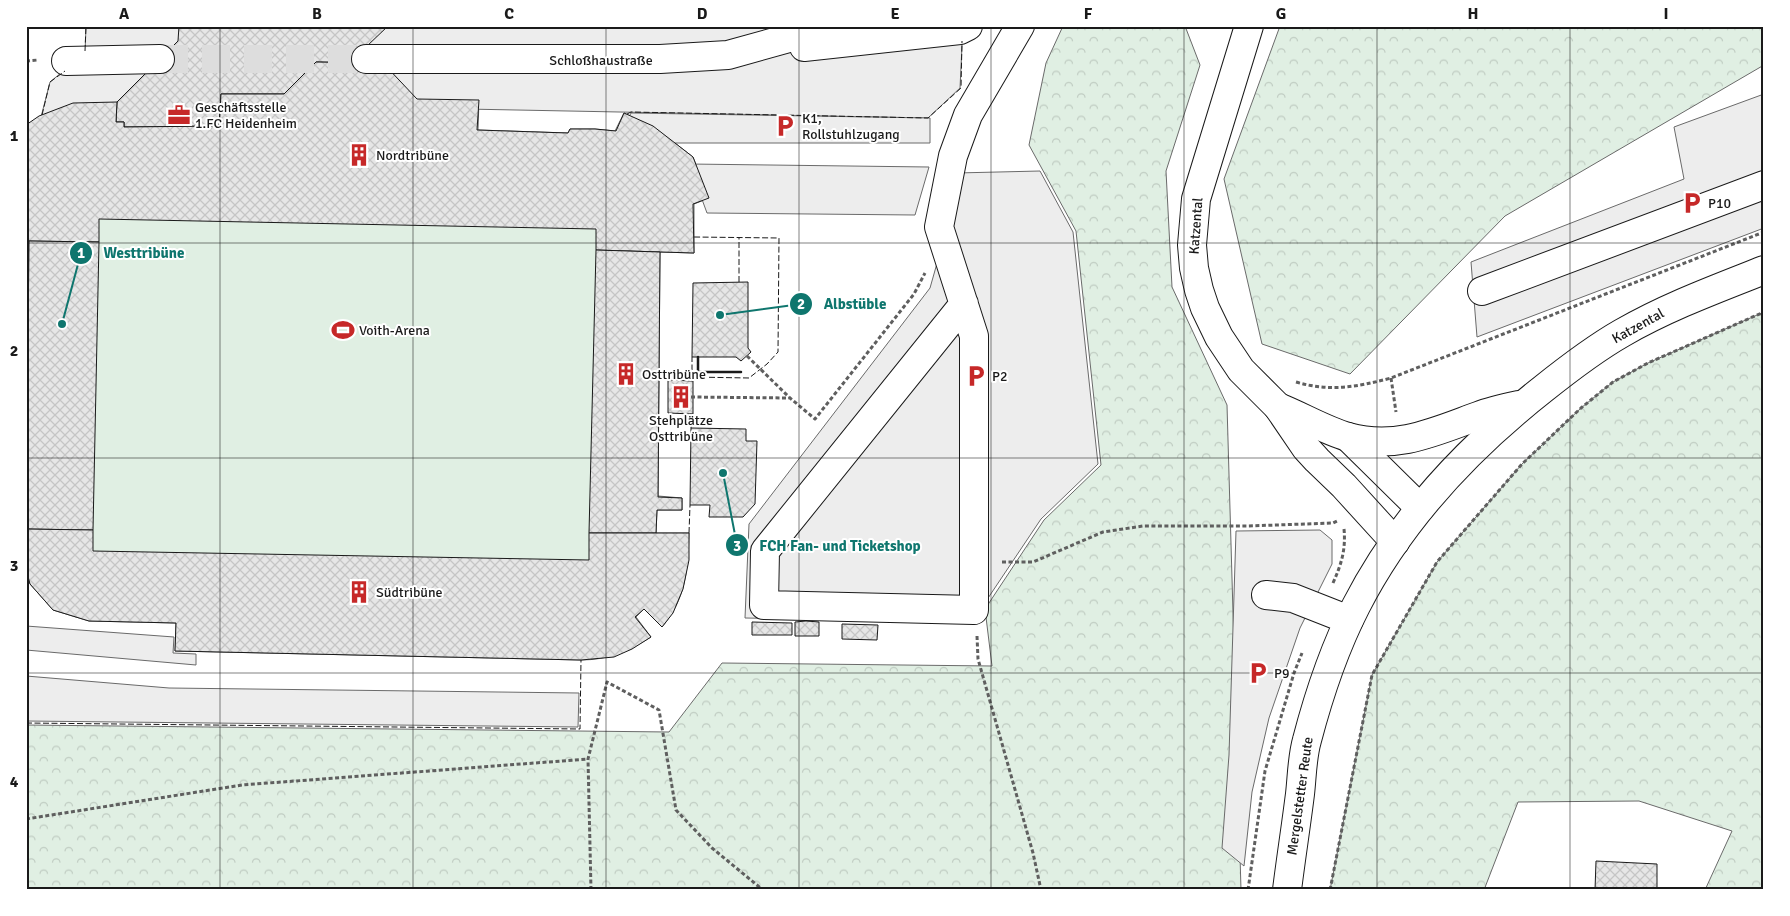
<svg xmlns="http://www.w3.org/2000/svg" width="1790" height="916" font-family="Signika,sans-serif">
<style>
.forest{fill:url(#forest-crowns);stroke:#6a6a6a}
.pitch{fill:#e0efe3;stroke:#6a6a6a}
.parking{fill:#ededed;stroke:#6a6a6a}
.building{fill:url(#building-cross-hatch);stroke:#1a1a1a}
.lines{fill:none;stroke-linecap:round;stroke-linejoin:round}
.minor-tunnel{stroke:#ddd;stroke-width:28;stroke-dasharray:28 14;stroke-linecap:butt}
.minor-casing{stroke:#1a1a1a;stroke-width:30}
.path{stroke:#5f5f5f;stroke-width:3;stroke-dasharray:4 2.5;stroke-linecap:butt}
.minor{stroke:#fff;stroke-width:28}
.fence{stroke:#1a1a1a;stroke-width:1;stroke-dasharray:6 2.5;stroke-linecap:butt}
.wall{stroke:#1a1a1a;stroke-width:2.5}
.grid{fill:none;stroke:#1a1a1a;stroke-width:1;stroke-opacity:0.55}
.labels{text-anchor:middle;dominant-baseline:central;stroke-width:4;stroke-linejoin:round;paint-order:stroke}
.street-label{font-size:14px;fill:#1a1a1a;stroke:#fff}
.poi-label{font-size:14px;fill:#1a1a1a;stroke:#fff;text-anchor:start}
.leader{fill:none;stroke:#0f766e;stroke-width:2}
.callout-dot{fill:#0f766e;stroke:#fff;stroke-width:2}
.mark-label{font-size:15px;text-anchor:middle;font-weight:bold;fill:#fff}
.callout-label{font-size:15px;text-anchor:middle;font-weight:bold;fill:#0f766e;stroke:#fff;stroke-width:4;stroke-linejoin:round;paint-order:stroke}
.neatline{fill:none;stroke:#1a1a1a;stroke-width:2}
.grid-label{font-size:16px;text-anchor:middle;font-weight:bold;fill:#1a1a1a}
</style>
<defs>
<pattern id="forest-crowns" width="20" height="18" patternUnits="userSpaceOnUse" patternTransform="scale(1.25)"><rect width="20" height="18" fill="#e0efe3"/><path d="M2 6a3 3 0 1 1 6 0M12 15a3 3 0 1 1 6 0" fill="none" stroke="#c0ccc2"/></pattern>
<pattern id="building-cross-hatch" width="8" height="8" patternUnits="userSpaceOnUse" patternTransform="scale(1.25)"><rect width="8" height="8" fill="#e6e6e6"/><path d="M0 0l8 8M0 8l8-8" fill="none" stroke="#c5c5c5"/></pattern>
</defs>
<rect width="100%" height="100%" fill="#fff"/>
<g class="forest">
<path d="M 1063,26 L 1185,26 L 1200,65 L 1166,171 L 1172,287 L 1227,405 L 1241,890 L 26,890 L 26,725 L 669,732 L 722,663 L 992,666 L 985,609 L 1044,520 L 1101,465 L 1076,231 L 1029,145 L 1046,63 Z"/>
<path d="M 1280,26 L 1764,26 L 1764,65 L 1505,216 L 1350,374 L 1262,344 L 1224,179 Z"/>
<path d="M 1764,312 L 1764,890 L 1705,890 L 1732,831 L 1639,801 L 1518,802 L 1484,890 L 1330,890 L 1372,675 L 1437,562 L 1522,464 L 1581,408 L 1613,382 L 1648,363 Z"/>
</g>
<path class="pitch" d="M 479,100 L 478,130 L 568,133 L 570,129 L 595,129 L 615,131 L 624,113 L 653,126 L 693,157 L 709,198 L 694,204 L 694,253 L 660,252 L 658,496 L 682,498 L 682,510 L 657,510 L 656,533 L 689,533 C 688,569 686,599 662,627 L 644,609 L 636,617 L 651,637 C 629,651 608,660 581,660 L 175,651 L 176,623 L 89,621 L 53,610 L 30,584 L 26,569 L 26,407 L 29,242 L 26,241 L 26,125 Z"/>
<g class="parking">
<path d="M 86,26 L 207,26 L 119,110 L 41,117 L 50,82 L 85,53 Z"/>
<path d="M 376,26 L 960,26 L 962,46 L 960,88 L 928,118 L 413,108 L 359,43 Z"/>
<path d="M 1764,94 L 1764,228 L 1477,337 L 1471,262 L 1684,179 L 1674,127 Z"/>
<path d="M 631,113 L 930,118 L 930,143 L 666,143 L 627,121 Z"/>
<path d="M 689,164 L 929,167 L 915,215 L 707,213 Z"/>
<path d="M 1040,171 L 1073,232 L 1098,464 L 1041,519 L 972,622 L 745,618 L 749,524 L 930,288 L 947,228 L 956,173 Z"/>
<path d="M 1320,530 L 1332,540 L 1332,564 L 1300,628 L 1269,718 L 1252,792 L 1244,866 L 1222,848 L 1229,755 L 1236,531 Z"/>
<path d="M 26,626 L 174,637 L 173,653 L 196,654 L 196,665 L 26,650 Z"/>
<path d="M 26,676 L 169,688 L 579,693 L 578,727 L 26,721 Z"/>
</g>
<g class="building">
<path d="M 179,26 L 388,26 L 366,47 L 365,63 L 316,62 L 284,94 L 221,94 L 219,126 L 124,127 L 124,122 L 116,122 L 117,102 L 178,41 Z"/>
<path d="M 316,62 L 383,63 L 417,99 L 479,100 L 477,130 L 568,133 L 570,129 L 595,129 L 616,131 L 624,113 L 653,126 L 693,157 L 709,198 L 693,204 L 694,253 L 596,250 L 596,229 L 99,219 L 99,242 L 26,241 L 26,125 L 39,116 L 73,103 L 117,102 L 116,122 L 124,122 L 124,127 L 219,126 L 221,94 L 284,94 Z"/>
<path d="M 29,241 L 99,242 L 93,530 L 26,529 Z"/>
<path d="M 596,250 L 660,252 L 658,497 L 682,498 L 682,510 L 657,510 L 656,533 L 589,533 Z"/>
<path d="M 748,282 L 748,348 L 751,352 L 741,361 L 736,357 L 692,357 L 693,283 Z"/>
<path d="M 668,380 L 693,381 L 693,414 L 668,413 Z"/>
<path d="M 691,428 L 746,429 L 746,441 L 757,441 L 755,504 L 743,517 L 709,517 L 710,505 L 690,505 Z"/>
<path d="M 26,529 L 93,530 L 93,551 L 589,560 L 589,533 L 689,533 L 689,560 L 683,589 L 673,613 L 662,627 L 644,609 L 635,617 L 651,637 L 632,649 L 614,657 L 581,660 L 175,651 L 176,623 L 89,621 L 53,610 L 30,584 L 26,569 Z"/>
<path d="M 806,621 L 819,622 L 819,636 L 795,636 L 795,622 Z"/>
<path d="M 752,622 L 792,623 L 792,635 L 752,635 Z"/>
<path d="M 842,624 L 878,625 L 877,640 L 842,639 Z"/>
<path d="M 1596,861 L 1657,864 L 1657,890 L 1595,890 Z"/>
</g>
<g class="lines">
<path class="minor-tunnel" d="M 160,59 L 366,59"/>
<defs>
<g id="minor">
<path d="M 1249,26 L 1196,199 L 1192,245 L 1194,268 L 1199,290 L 1205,308 L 1219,337 L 1241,370 L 1278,407 L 1306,448 L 1317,460 L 1344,486 L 1395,542"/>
<path d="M 804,47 L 960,30 L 968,26"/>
<path d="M 366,59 L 660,59 L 728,55 L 832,26"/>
<path d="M 66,61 L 160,59"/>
<path d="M 1482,291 L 1764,185"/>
<path d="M 964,304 L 765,551 L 764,605 L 974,610 L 974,336 L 939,227 L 953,156 L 968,115 L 1020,26"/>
<path d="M 1278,407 C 1301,416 1324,430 1348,437 C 1397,450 1434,432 1478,416 C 1491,411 1505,408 1519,405"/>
<path d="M 1348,437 L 1420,508"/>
<path d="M 1266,595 L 1293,598 L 1349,620"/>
<path d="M 1287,890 C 1291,858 1296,826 1300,794 C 1302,777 1302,757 1307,740 C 1319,694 1334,649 1356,606 C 1400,520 1468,448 1543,389 C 1568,369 1594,349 1622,333 C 1667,307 1716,289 1764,270"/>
</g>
</defs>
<use href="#minor" class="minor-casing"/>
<g class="path">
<path d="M 26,61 L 38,60"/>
<path d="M 747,356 L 790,398 L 815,419 L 914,294 L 925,273"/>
<path d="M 1391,378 L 1396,412"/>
<path d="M 1296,382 C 1330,392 1357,387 1391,378 L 1764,232"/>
<path d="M 691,397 L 789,398"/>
<path d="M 1002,562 L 1033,562 L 1103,532 L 1143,526 L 1248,526 L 1333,523 L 1339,520"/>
<path d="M 1333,583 C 1341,565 1346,550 1344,529"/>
<path d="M 977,636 L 978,659 L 1033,853 L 1041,890"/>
<path d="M 26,819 L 242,785 L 588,759"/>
<path d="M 591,890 L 588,759 L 607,682 L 659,710 L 676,810 L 712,848 L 763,890"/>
<path d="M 1248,890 L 1265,771 L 1294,673 L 1302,653"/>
<path d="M 1330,890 L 1372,675 L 1437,562 L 1522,464 L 1581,408 L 1613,382 L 1648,363 L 1764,312"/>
</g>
<use href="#minor" class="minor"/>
<g class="fence">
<path d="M 85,51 L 86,26"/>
<path d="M 627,114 L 631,112 L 928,118 L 961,88 L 962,41"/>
<path d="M 42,115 L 50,82 L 65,71"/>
<path d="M 739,282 L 739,238"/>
<path d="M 692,377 L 749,378 L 767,364 L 778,352 L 779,238 L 694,237"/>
<path d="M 692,379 L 692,357"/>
<path d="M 691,428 L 691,412"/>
<path d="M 689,533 L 690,505"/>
<path d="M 26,723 L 580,729 L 581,660"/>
</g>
<path class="wall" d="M 698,357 L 698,372 L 741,372"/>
</g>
<path class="grid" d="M 220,26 L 220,890M 413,26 L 413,890M 606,26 L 606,890M 799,26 L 799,890M 991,26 L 991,890M 1184,26 L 1184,890M 1377,26 L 1377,890M 1570,26 L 1570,890M 26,243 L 1764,243M 26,458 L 1764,458M 26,673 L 1764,673"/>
<defs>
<symbol id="office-bare" viewBox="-9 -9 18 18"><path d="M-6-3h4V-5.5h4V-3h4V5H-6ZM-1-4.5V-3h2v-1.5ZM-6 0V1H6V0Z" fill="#c62828" stroke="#fff" stroke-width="2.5" paint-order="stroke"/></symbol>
<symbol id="parking-bare" viewBox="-9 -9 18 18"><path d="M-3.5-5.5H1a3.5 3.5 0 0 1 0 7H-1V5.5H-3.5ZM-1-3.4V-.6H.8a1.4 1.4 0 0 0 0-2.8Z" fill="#c62828" stroke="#fff" stroke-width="2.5" paint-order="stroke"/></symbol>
<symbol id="building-bare" viewBox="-9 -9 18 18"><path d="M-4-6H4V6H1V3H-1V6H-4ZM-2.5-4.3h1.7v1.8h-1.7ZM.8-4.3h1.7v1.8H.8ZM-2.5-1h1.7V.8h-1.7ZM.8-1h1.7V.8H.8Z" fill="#c62828" stroke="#fff" stroke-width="2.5" paint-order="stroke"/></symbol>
<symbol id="stadium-bare" viewBox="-9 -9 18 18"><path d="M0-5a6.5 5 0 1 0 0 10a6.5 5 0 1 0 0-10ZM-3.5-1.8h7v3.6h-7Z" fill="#c62828" stroke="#fff" stroke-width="2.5" paint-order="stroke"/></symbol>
</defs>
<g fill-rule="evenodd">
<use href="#office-bare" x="163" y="99" width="32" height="32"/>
<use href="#parking-bare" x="769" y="110" width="32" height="32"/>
<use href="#building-bare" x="343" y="139" width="32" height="32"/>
<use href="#parking-bare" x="1676" y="187" width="32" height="32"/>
<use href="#stadium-bare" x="327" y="314" width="32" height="32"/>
<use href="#building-bare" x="610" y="358" width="32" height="32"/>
<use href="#parking-bare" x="960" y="360" width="32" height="32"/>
<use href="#building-bare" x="665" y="381" width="32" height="32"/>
<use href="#building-bare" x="343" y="576" width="32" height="32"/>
<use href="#parking-bare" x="1242" y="657" width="32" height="32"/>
</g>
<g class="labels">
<g class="street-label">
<text x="601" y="60">Schloßhaustraße</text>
<text transform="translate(1196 226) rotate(-86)">Katzental</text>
<text transform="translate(1638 326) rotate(-29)">Katzental</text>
<text transform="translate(1300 796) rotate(-82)">Mergelstetter Reute</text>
</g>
<g class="poi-label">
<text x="195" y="107">Geschäftsstelle<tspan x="195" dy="16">1.FC Heidenheim</tspan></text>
<text x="802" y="118">K1,<tspan x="802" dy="16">Rollstuhlzugang</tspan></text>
<text x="376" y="155">Nordtribüne</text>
<text x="1708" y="203">P10</text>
<text x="359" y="330">Voith-Arena</text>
<text x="642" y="374">Osttribüne</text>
<text x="992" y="376">P2</text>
<text x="681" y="420" text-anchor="middle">Stehplätze<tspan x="681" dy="16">Osttribüne</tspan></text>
<text x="376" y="592">Südtribüne</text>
<text x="1274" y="673">P9</text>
</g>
</g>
<path class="leader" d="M62 324L81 253M720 315L801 304M723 473L737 545"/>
<g class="callout-dot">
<circle cx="62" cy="324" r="5"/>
<circle cx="720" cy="315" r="5"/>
<circle cx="723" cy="473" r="5"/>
<circle cx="81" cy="253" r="12"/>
<circle cx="801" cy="304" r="12"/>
<circle cx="737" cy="545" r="12"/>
</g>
<g class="mark-label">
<text x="81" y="258">1</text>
<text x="801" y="309">2</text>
<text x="737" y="551">3</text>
</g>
<g class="callout-label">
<text x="144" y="258">Westtribüne</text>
<text x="855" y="309">Albstüble</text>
<text x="840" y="551">FCH Fan- und Ticketshop</text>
</g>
<rect width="1790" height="916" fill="none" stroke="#ffffff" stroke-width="55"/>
<rect x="28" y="28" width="1734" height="860" class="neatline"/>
<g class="grid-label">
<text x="124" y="19">A</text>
<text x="317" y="19">B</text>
<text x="509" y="19">C</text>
<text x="702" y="19">D</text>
<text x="895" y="19">E</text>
<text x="1088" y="19">F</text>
<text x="1281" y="19">G</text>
<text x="1473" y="19">H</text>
<text x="1666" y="19">I</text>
<text x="14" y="141">1</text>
<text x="14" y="356">2</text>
<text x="14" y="571">3</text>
<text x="14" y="787">4</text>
</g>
</svg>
